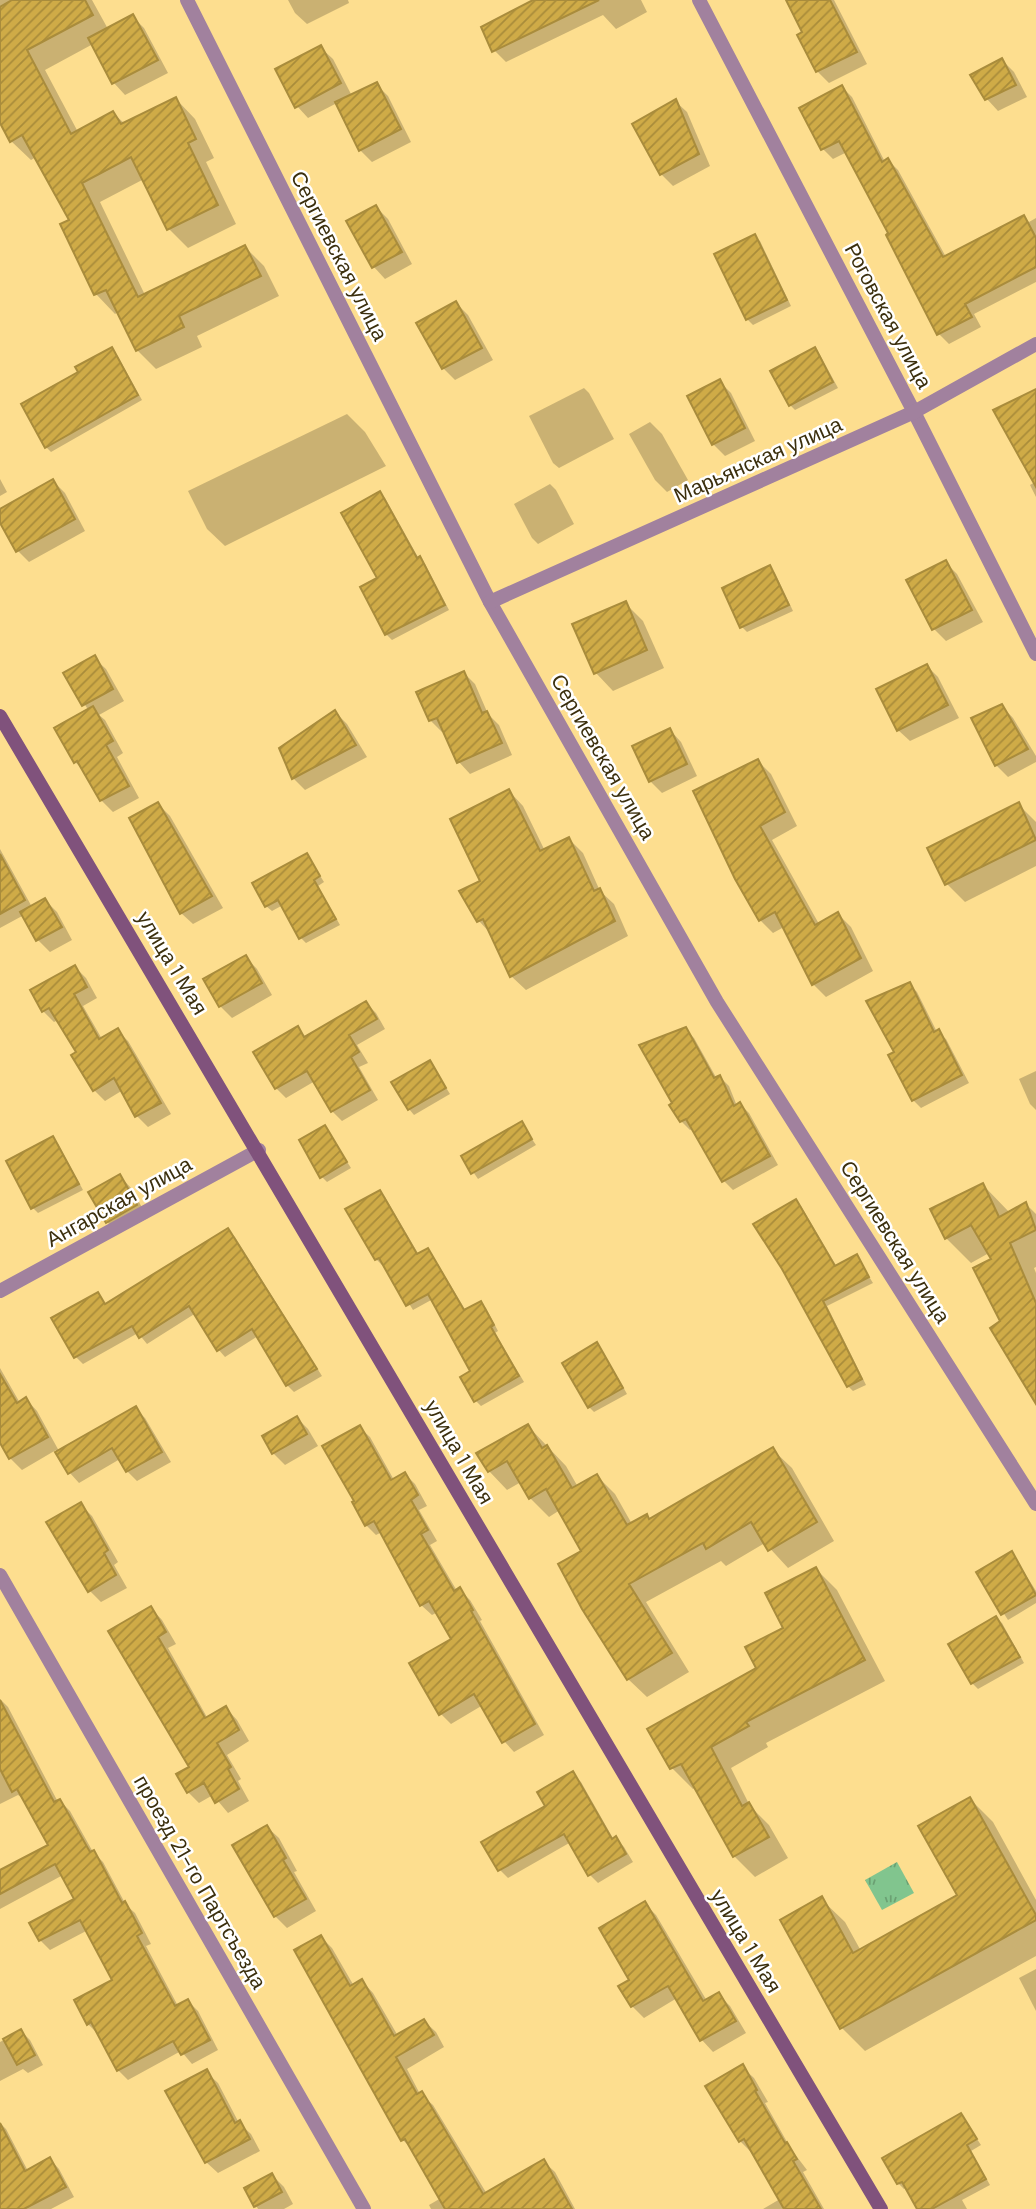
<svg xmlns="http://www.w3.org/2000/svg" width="1036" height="2209" font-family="'DM Sans',sans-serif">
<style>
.park{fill:url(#park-tufts)}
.shadow{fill:#0003}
.building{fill:url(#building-hatch);stroke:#a98c3c;stroke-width:2}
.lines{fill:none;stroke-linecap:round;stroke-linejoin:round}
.street{stroke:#a1819e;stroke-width:14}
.secondary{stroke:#80527c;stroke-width:14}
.labels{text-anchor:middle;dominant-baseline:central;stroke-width:5;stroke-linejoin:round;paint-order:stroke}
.street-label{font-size:21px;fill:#3b2f0d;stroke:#fff}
</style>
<defs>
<pattern id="park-tufts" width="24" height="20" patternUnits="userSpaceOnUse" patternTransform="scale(1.75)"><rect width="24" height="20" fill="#81c58e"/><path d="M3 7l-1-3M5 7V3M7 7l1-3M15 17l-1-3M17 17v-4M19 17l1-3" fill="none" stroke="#6ba072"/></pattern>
<pattern id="building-hatch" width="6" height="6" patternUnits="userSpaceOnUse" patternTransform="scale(1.75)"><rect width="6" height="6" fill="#cfab47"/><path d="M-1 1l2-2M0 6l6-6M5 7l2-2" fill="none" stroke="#a98c3a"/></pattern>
</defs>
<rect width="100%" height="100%" fill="#fdde8f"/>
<path class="park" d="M 897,1862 L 914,1893 L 882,1910 L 865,1880 Z"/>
<g class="shadow">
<path d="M 0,0 L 92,0 L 108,29 L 132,16 L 144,28 L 168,73 L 125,95 L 114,83 L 93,44 L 45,70 L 78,132 L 113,113 L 125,124 L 176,99 L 195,119 L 214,158 L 206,162 L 236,224 L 188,248 L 169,229 L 144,179 L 100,202 L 145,295 L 245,247 L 264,266 L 279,296 L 197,336 L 202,347 L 156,369 L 137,350 L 118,312 L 115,314 L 96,294 L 62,225 L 71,221 L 36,157 L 31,160 L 11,141 L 0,121 Z"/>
<path d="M 288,0 L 348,0 L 349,3 L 307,24 L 295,13 Z"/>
<path d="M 537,0 L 641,0 L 647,12 L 616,29 L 603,15 L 506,62 L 494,50 Z"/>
<path d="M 788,0 L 834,0 L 867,64 L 829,83 L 817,71 L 799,36 L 804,33 Z"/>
<path d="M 321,48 L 333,59 L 352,96 L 376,84 L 388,96 L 411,142 L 372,162 L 360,150 L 337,103 L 308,118 L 297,106 Z"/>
<path d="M 1002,60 L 1014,72 L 1027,97 L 998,111 L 987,99 Z"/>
<path d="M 842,87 L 852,97 L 885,162 L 888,160 L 898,170 L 946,257 L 1023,217 L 1029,222 L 1036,218 L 1036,282 L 974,314 L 981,327 L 949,344 L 939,334 L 891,234 L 847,152 L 833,159 L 823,149 Z"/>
<path d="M 675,101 L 687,112 L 710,166 L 673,186 L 661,174 Z"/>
<path d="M 376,207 L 388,219 L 412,264 L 385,279 L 374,267 L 349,221 Z"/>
<path d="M 754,236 L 760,241 L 791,306 L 753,325 L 747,319 Z"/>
<path d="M 456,303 L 468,315 L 493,360 L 455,380 L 443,368 Z"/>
<path d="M 815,349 L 820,355 L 838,388 L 795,410 L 790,405 Z"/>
<path d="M 112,350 L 117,355 L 142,400 L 51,452 L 46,447 L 81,373 Z"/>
<path d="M 720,382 L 731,393 L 755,441 L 725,456 L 713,444 Z"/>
<path d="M 584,388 L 589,393 L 614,439 L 559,468 L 553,463 L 529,416 Z"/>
<path d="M 1036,391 L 1036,497 L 1030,485 L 1035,482 Z"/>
<path d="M 347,414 L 365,432 L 386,466 L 225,546 L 207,529 L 188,491 Z"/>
<path d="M 650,422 L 662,434 L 688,480 L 667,492 L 655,480 L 629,434 Z"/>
<path d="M 0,479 L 7,492 L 0,496 Z"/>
<path d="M 53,481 L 65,493 L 85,531 L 29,562 L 18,551 L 0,519 L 0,511 Z"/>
<path d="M 550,484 L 556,490 L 574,524 L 538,544 L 532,538 L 514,504 Z"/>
<path d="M 380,493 L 385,498 L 419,559 L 425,564 L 449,610 L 392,640 L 386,634 L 380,579 Z"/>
<path d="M 945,562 L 957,574 L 983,622 L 946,641 L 934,629 L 908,581 Z"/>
<path d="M 770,567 L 775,573 L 793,611 L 747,632 L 742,627 Z"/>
<path d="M 625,603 L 643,621 L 664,668 L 613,691 L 596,673 Z"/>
<path d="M 94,658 L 106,669 L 124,701 L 99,715 L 105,720 L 123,753 L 117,757 L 139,798 L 113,812 L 101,800 L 85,771 L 75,762 L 89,711 L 65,674 Z"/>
<path d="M 927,666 L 938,677 L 959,718 L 910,741 L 898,730 Z"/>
<path d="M 464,673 L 475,684 L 488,714 L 499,725 L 512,755 L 470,774 L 459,762 L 444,731 L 442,732 L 430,720 Z"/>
<path d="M 1002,706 L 1013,718 L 1036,756 L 1036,762 L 1008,777 L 996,765 L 973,719 Z"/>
<path d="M 335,712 L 347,724 L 367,757 L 305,790 L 293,778 L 281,749 Z"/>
<path d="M 670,730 L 681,742 L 697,776 L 662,793 L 650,781 Z"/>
<path d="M 758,761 L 771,774 L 797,826 L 772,840 L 819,924 L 838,914 L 851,927 L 873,971 L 826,997 L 813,984 L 784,927 L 773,933 L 760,920 Z"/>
<path d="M 509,791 L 523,806 L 545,851 L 569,839 L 583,853 L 600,891 L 614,904 L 628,936 L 526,990 L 511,976 L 492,935 L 479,921 L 462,892 L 483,882 Z"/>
<path d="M 158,804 L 170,816 L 223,908 L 193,924 L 181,913 Z"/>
<path d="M 1018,804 L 1036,822 L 1036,866 L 965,902 L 947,884 L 929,849 Z"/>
<path d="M 0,849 L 32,907 L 45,900 L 57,912 L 72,940 L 50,952 L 38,940 L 24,915 L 0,928 Z"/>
<path d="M 307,855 L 324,882 L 318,886 L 340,925 L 306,943 L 301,938 L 283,905 L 272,911 L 266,906 Z"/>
<path d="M 246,957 L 257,969 L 272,995 L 232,1018 L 220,1006 Z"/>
<path d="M 75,967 L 86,978 L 97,998 L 83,1006 L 102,1039 L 117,1030 L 128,1041 L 171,1114 L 148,1127 L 137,1116 L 123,1090 L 105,1101 L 94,1090 L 78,1053 L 58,1020 L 54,1022 L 43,1011 Z"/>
<path d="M 909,984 L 917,992 L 937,1032 L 946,1039 L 969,1083 L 921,1108 L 913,1100 L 896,1053 Z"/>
<path d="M 366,1003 L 376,1013 L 385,1029 L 357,1045 L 368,1063 L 359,1067 L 378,1100 L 342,1121 L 332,1111 L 315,1081 L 286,1098 L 276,1088 L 297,1029 L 306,1037 Z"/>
<path d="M 685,1029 L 694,1038 L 717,1079 L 720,1077 L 729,1086 L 737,1106 L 740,1104 L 749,1113 L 778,1165 L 733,1190 L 724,1181 L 694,1128 L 690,1130 L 681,1121 L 674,1104 Z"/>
<path d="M 430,1062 L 450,1094 L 414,1115 L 409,1109 Z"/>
<path d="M 1036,1071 L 1036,1110 L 1030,1104 L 1019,1079 Z"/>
<path d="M 521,1123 L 536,1145 L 478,1179 L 463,1157 Z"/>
<path d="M 325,1127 L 351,1168 L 327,1182 L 322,1177 Z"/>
<path d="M 53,1138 L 58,1144 L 83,1190 L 38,1213 L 33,1208 Z"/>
<path d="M 120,1176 L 131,1188 L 148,1218 L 119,1233 L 107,1222 Z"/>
<path d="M 983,1185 L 1010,1213 L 1026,1204 L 1036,1214 L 1036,1267 L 1034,1268 L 1036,1273 L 1036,1400 L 1003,1322 L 993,1260 L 989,1253 L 971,1263 L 946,1238 Z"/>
<path d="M 380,1192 L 385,1197 L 419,1255 L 428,1250 L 433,1256 L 466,1311 L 481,1303 L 486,1308 L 498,1331 L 495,1333 L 524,1382 L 481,1406 L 476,1401 L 472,1372 L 433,1299 L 413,1310 L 384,1263 L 382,1265 L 376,1259 Z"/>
<path d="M 796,1201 L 801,1206 L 837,1267 L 856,1256 L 873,1283 L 827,1306 L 866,1385 L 853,1391 L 848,1386 L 783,1268 Z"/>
<path d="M 228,1230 L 235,1237 L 322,1376 L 294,1392 L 287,1385 L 258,1336 L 225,1357 L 218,1349 L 196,1313 L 147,1344 L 138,1333 L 83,1364 L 76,1357 L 54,1319 L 97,1294 L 107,1305 Z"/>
<path d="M 597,1345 L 602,1350 L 627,1394 L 594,1412 L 589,1407 Z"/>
<path d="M 0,1368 L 20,1403 L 26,1399 L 37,1411 L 59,1451 L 135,1408 L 145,1418 L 171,1462 L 137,1481 L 127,1471 L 120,1459 L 79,1483 L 70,1473 L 56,1450 L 22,1470 L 10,1458 L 0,1439 Z"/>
<path d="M 297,1418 L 308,1429 L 318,1446 L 285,1465 L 273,1453 Z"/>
<path d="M 528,1426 L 566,1466 L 578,1487 L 597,1476 L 615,1494 L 632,1524 L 651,1521 L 773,1450 L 792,1468 L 834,1541 L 788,1568 L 765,1543 L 726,1566 L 721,1561 L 646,1602 L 689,1672 L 647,1697 L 628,1679 L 584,1551 L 560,1510 L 549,1517 L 530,1498 L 521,1482 L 507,1490 L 489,1471 Z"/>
<path d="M 359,1427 L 370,1437 L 394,1480 L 405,1474 L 415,1484 L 427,1506 L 419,1510 L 437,1541 L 430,1545 L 457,1591 L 460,1590 L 470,1600 L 482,1620 L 480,1621 L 544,1735 L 514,1752 L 504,1741 L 483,1705 L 451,1724 L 440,1713 L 454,1639 L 438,1612 L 432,1615 L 421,1605 L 382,1532 L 376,1535 L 366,1525 Z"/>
<path d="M 80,1504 L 92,1516 L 118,1562 L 114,1565 L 127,1588 L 101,1602 L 90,1591 Z"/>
<path d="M 1012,1553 L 1036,1591 L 1036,1603 L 1008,1620 L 978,1573 Z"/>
<path d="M 816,1569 L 837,1590 L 885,1681 L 766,1743 L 768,1747 L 731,1768 L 750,1806 L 769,1825 L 788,1858 L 755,1877 L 734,1856 L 696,1787 L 693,1789 L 672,1768 L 650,1729 L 759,1668 L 785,1628 Z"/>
<path d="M 151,1608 L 162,1620 L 176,1644 L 168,1648 L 208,1719 L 226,1708 L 237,1720 L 249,1741 L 227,1755 L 241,1779 L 238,1781 L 249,1801 L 228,1813 L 213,1795 L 199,1803 L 188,1792 L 191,1767 Z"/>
<path d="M 996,1618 L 1002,1623 L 1024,1663 L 978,1689 L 972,1683 Z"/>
<path d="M 0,1699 L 8,1707 L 58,1802 L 60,1801 L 70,1811 L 93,1852 L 103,1862 L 126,1905 L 135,1913 L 151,1944 L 146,1946 L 178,2006 L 188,2001 L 198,2011 L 218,2050 L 192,2064 L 181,2051 L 128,2080 L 118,2070 L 98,2034 L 88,2024 L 115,1980 L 88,1930 L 50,1950 L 40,1940 L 32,1924 L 76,1900 L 63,1875 L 0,1909 L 0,1872 L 50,1845 L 25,1800 L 18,1795 L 0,1804 Z"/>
<path d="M 572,1774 L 581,1782 L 614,1840 L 616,1838 L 624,1847 L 633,1862 L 598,1883 L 590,1875 L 571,1842 L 508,1878 L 500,1870 Z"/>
<path d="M 970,1799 L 993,1822 L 1036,1900 L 1036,1956 L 865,2051 L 842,2028 L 821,1899 L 845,1922 L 861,1951 L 960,1896 Z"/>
<path d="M 267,1827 L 279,1838 L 297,1871 L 294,1872 L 316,1911 L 287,1928 L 275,1916 L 234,1846 Z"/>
<path d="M 644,1903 L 656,1915 L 707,2001 L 718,1994 L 730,2006 L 746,2033 L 713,2052 L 702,2040 L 677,1998 L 644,2018 L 632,2006 L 631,1981 Z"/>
<path d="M 321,1937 L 332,1948 L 354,1986 L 362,1981 L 373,1993 L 398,2036 L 424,2021 L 436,2032 L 444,2047 L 407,2069 L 420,2094 L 433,2105 L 487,2194 L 543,2161 L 555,2172 L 575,2209 L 431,2209 L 429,2205 L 441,2198 L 413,2150 L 403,2140 Z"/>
<path d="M 1036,1969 L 1036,2011 L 1019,1978 Z"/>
<path d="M 21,2031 L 30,2040 L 43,2065 L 28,2073 L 23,2069 L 0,2081 L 0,2042 Z"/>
<path d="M 742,2067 L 754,2078 L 768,2102 L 765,2103 L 791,2149 L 807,2170 L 803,2172 L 824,2209 L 763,2209 L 780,2199 L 752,2153 L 740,2141 L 707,2087 Z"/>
<path d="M 206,2072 L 218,2083 L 239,2123 L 251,2134 L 260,2151 L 218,2173 L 206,2162 Z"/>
<path d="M 961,2115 L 981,2145 L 971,2151 L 990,2185 L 962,2200 L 967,2209 L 919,2209 L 907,2187 L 904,2189 L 898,2183 Z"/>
<path d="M 0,2123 L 6,2129 L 28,2171 L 50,2159 L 59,2169 L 74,2197 L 51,2209 L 0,2209 Z"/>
<path d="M 272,2175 L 284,2187 L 293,2204 L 284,2209 L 258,2209 L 246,2189 Z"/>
</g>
<g class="building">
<path d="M 12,0 L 85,0 L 93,15 L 27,50 L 71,134 L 113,111 L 121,124 L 176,97 L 196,139 L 188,143 L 218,205 L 167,230 L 131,157 L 82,183 L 138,297 L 245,245 L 261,276 L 179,316 L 184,327 L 136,351 L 106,290 L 94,295 L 60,224 L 69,220 L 22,135 L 10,142 L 0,123 L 0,7 Z"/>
<path d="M 533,0 L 599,0 L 492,52 L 481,27 Z"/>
<path d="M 786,0 L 830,0 L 857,52 L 816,72 L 797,35 L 802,32 Z"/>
<path d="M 133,14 L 158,60 L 112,84 L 88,38 Z"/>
<path d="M 321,45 L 341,83 L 295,108 L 275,69 Z"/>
<path d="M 1002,58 L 1016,85 L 985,100 L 970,75 Z"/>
<path d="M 377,82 L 401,129 L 359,151 L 335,102 Z"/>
<path d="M 842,85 L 882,162 L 888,158 L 943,257 L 1024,215 L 1036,238 L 1036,267 L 965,304 L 972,317 L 937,335 L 886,235 L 888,233 L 839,141 L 821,150 L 799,108 Z"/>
<path d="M 676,99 L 699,154 L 660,175 L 632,124 Z"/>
<path d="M 376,205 L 402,252 L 372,268 L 346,221 Z"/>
<path d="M 755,234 L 787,300 L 746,320 L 714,254 Z"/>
<path d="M 456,301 L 482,348 L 442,369 L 416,323 Z"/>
<path d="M 112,347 L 138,395 L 45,448 L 21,404 L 78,372 L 75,367 Z"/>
<path d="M 815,347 L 833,382 L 789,406 L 770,371 Z"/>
<path d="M 720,379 L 745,428 L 712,445 L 687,396 Z"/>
<path d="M 1036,389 L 1036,487 L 993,410 Z"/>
<path d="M 53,479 L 75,519 L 16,552 L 0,523 L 0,509 Z"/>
<path d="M 380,491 L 417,558 L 420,556 L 445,605 L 385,635 L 360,587 L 377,578 L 341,513 Z"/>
<path d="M 946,560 L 972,610 L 932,630 L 906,580 Z"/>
<path d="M 770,565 L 789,605 L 740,628 L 722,588 Z"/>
<path d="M 626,601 L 647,650 L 594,674 L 572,624 Z"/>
<path d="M 95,655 L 113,689 L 82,706 L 63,673 Z"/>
<path d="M 927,664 L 948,705 L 897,731 L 876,689 Z"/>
<path d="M 464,671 L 482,713 L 487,711 L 502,743 L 457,763 L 437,718 L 429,721 L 416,692 Z"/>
<path d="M 1002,704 L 1028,749 L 995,766 L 971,718 Z"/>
<path d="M 93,706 L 113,741 L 106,745 L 129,786 L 100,801 L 77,761 L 74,763 L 54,728 Z"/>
<path d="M 335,710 L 356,745 L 292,779 L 279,748 Z"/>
<path d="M 670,728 L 687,764 L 649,782 L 632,746 Z"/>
<path d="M 758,759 L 785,812 L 760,826 L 815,925 L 838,912 L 861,958 L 812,985 L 775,912 L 759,921 L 735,879 L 693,791 Z"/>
<path d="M 509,789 L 540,851 L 569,837 L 594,891 L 600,888 L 615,921 L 510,977 L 483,919 L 477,922 L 459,891 L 480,881 L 450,819 Z"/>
<path d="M 158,802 L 212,896 L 180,914 L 129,818 Z"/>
<path d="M 1019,802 L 1036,840 L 945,885 L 927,848 Z"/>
<path d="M 307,853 L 320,876 L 314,880 L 336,919 L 299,939 L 278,900 L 265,907 L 252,883 Z"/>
<path d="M 0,854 L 25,900 L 0,914 Z"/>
<path d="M 45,898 L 62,927 L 36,941 L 20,912 Z"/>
<path d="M 246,955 L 262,983 L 219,1007 L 203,979 Z"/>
<path d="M 75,965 L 87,987 L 74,994 L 99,1039 L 118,1028 L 161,1103 L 135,1117 L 114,1078 L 93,1091 L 71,1055 L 76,1052 L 49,1008 L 42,1012 L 30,990 Z"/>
<path d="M 910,982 L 934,1032 L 939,1029 L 962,1075 L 912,1101 L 888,1055 L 894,1052 L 866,1001 Z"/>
<path d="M 366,1001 L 377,1019 L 349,1035 L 359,1052 L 351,1057 L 370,1090 L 331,1112 L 307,1071 L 275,1089 L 253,1052 L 298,1026 L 304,1037 Z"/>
<path d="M 686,1027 L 714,1078 L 720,1075 L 734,1106 L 740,1102 L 770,1156 L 722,1182 L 686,1119 L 680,1122 L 669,1105 L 672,1103 L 639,1045 Z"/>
<path d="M 430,1060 L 446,1088 L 408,1110 L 391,1082 Z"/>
<path d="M 522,1121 L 532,1139 L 471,1174 L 461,1156 Z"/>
<path d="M 325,1125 L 347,1162 L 320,1178 L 299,1140 Z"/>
<path d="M 53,1136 L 79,1184 L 31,1209 L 6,1161 Z"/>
<path d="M 120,1174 L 137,1205 L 106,1223 L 88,1192 Z"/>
<path d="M 983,1183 L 999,1217 L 1026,1202 L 1036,1230 L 1010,1243 L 1036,1303 L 1036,1404 L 990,1328 L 1000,1321 L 973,1268 L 991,1259 L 971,1225 L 945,1239 L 930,1209 Z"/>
<path d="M 380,1190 L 417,1254 L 428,1248 L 464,1310 L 481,1301 L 494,1325 L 491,1327 L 519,1376 L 474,1402 L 460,1377 L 470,1371 L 428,1294 L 406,1306 L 379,1258 L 375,1260 L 345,1209 Z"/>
<path d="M 796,1199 L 835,1266 L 857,1254 L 869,1277 L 823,1301 L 862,1379 L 847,1387 L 782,1269 L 753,1224 Z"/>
<path d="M 228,1228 L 317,1369 L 286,1386 L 252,1329 L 217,1351 L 189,1306 L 139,1338 L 132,1326 L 74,1358 L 51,1318 L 98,1292 L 105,1304 Z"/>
<path d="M 597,1342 L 623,1388 L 588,1408 L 562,1363 Z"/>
<path d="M 0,1374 L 17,1403 L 26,1397 L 48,1437 L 9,1459 L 0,1443 Z"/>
<path d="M 136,1406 L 162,1452 L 126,1472 L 112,1448 L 68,1474 L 55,1452 Z"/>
<path d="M 297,1416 L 307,1434 L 272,1454 L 262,1436 Z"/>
<path d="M 528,1424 L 542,1448 L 547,1445 L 572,1488 L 597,1474 L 627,1525 L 647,1514 L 649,1519 L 773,1447 L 817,1522 L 768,1551 L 751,1522 L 706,1549 L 703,1543 L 629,1584 L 672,1653 L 627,1680 L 582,1609 L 558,1564 L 581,1551 L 546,1489 L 529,1499 L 507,1461 L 488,1472 L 476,1453 Z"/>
<path d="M 360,1425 L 391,1480 L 405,1472 L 418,1495 L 411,1500 L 428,1530 L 421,1534 L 454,1591 L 460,1587 L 473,1610 L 471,1611 L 535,1724 L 502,1743 L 474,1694 L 439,1715 L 409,1663 L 451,1639 L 429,1601 L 420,1606 L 374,1521 L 365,1526 L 352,1502 L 354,1501 L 322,1446 Z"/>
<path d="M 81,1502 L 108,1550 L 104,1553 L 116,1575 L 88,1592 L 46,1522 Z"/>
<path d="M 1012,1551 L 1036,1595 L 1001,1615 L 976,1572 Z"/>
<path d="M 816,1567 L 865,1660 L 746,1722 L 749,1726 L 711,1747 L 742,1806 L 749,1802 L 769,1837 L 733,1857 L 681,1764 L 670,1769 L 647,1729 L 756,1668 L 745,1647 L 783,1628 L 765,1593 Z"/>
<path d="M 151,1606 L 166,1632 L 158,1637 L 205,1718 L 226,1706 L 239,1730 L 217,1743 L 231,1767 L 228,1769 L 239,1789 L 215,1803 L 204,1783 L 187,1793 L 176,1774 L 189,1767 L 108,1631 Z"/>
<path d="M 996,1616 L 1020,1657 L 971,1684 L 948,1644 Z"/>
<path d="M 0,1700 L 54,1802 L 60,1799 L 90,1852 L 94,1850 L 122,1903 L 125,1901 L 142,1933 L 137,1936 L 175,2006 L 188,1999 L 210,2040 L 181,2055 L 173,2041 L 117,2071 L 91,2022 L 87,2025 L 74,2000 L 112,1980 L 80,1920 L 39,1941 L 29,1923 L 74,1899 L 55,1864 L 0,1894 L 0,1870 L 48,1845 L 17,1789 L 12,1792 L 0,1769 Z"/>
<path d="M 573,1771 L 612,1839 L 616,1836 L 626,1854 L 588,1876 L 564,1834 L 498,1871 L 481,1842 L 545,1806 L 537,1792 Z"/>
<path d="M 970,1797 L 1036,1915 L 1036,1920 L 840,2029 L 780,1920 L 822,1896 L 853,1953 L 957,1895 L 918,1826 Z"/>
<path d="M 267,1825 L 286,1858 L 283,1860 L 306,1899 L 274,1917 L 232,1845 Z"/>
<path d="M 645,1901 L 703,2001 L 719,1992 L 736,2021 L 700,2041 L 668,1986 L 631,2007 L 618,1986 L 629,1980 L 599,1928 Z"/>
<path d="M 321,1935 L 350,1986 L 362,1979 L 394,2036 L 424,2019 L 434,2035 L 396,2057 L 417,2094 L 422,2091 L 483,2194 L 544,2159 L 572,2209 L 445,2209 L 405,2139 L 401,2141 L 294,1950 Z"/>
<path d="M 21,2029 L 35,2055 L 17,2065 L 3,2039 Z"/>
<path d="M 743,2064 L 757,2090 L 755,2091 L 785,2143 L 787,2142 L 797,2159 L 793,2161 L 821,2209 L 784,2209 L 744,2139 L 739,2142 L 705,2086 Z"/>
<path d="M 207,2069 L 235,2123 L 240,2120 L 250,2139 L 205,2163 L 165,2091 Z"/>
<path d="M 961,2113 L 977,2139 L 967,2145 L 986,2179 L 932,2209 L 917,2209 L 902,2182 L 897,2184 L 882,2158 Z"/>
<path d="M 0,2123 L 25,2171 L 50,2157 L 66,2187 L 24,2209 L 0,2209 Z"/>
<path d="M 272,2173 L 282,2192 L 254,2207 L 244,2188 Z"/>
</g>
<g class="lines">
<g class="street">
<path d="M 187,0 L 490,602 L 717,1002 L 1036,1504"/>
<path d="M 699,0 L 914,412 L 1036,654"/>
<path d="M 490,602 L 914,412 L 1036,344"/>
<path d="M 0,1291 L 259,1150"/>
<path d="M 0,1575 L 364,2209"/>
</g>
<path class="secondary" d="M 0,716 C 296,1212 586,1712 881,2209"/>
</g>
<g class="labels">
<g class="street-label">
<text transform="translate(339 256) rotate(63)">Сергиевская улица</text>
<text transform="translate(888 316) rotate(62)">Роговская улица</text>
<text transform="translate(758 460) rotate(-24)">Марьянская улица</text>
<text transform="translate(603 757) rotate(60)">Сергиевская улица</text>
<text transform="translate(172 963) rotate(59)">улица 1 Мая</text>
<text transform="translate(119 1202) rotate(-29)">Ангарская улица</text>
<text transform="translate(895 1242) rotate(58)">Сергиевская улица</text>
<text transform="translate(459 1452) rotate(60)">улица 1 Мая</text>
<text transform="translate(200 1882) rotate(60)">проезд 21-го Партсъезда</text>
<text transform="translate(746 1941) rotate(59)">улица 1 Мая</text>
</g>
</g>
</svg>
